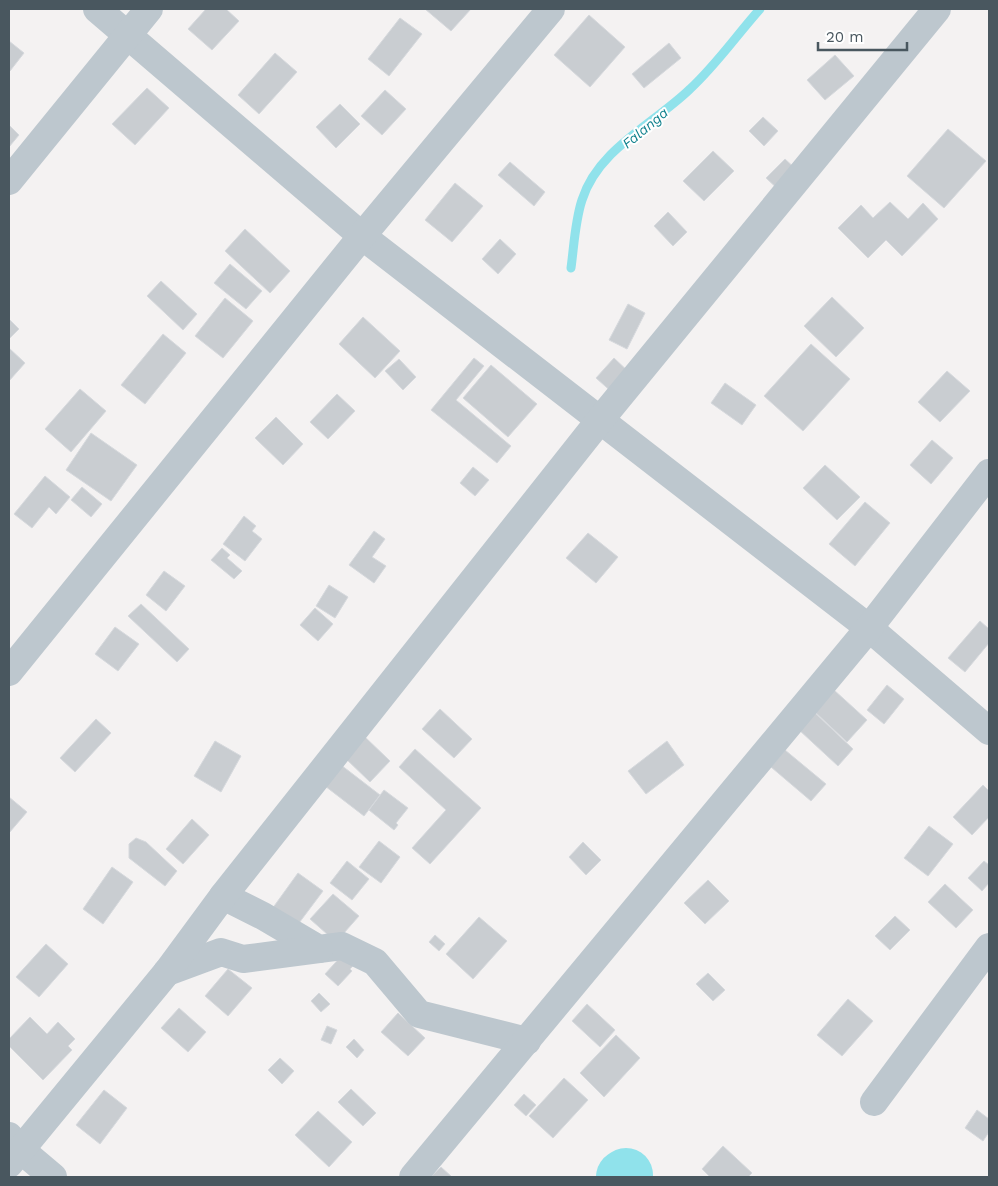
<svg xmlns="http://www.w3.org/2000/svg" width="998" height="1186" font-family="'Work Sans',sans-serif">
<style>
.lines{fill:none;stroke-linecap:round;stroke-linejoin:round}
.stream{stroke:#90e2eb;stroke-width:9}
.river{stroke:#90e2eb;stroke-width:54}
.building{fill:#c9cdd1;stroke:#d6d9dd}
.minor{stroke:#bdc7ce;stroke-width:28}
.labels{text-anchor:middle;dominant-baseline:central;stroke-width:4;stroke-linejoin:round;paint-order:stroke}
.water-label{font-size:14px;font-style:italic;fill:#0f818d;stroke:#fff}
</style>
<rect width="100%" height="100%" fill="#f4f2f2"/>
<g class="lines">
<path class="stream" d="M 571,268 C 574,246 575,221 582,200 C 598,149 654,124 690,89 C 716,65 736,36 760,9"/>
<path class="river" d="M 623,1177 L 626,1175"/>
</g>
<g class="building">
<path d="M 206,9 L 226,9 L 239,21 L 212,50 L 188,29 Z"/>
<path d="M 425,9 L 471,9 L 451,31 Z"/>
<path d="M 589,15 L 625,47 L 590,87 L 554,55 Z"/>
<path d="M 400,18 L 422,34 L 389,76 L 368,59 Z"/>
<path d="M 9,41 L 24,53 L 10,71 L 9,70 Z"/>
<path d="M 669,43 L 681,58 L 644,88 L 632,74 Z"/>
<path d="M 275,53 L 297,72 L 259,114 L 238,95 Z"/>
<path d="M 835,55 L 854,76 L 825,100 L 807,80 Z"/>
<path d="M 147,88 L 169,108 L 135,145 L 112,124 Z"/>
<path d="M 385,90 L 406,109 L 382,135 L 361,116 Z"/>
<path d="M 340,104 L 360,124 L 336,148 L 316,127 Z"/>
<path d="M 763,117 L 778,131 L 764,146 L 749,131 Z"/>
<path d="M 9,125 L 19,135 L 9,147 Z"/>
<path d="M 948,129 L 986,161 L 944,208 L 907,176 Z"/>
<path d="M 713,151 L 734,171 L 704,201 L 683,181 Z"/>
<path d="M 785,159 L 798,171 L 780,191 L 766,178 Z"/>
<path d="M 510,162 L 545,192 L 534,206 L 498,175 Z"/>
<path d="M 455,183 L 483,206 L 452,242 L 425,220 Z"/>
<path d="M 890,202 L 908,219 L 923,203 L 938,219 L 902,256 L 886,240 L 868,258 L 838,228 L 861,205 L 873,218 Z"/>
<path d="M 668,212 L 687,232 L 673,246 L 654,226 Z"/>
<path d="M 245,229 L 290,271 L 270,293 L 225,251 Z"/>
<path d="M 500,239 L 516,254 L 498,274 L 482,259 Z"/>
<path d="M 230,264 L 262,291 L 246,309 L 214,283 Z"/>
<path d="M 161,281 L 197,314 L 183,330 L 147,296 Z"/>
<path d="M 832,297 L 864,328 L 836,357 L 804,326 Z"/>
<path d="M 225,298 L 253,321 L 223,358 L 195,336 Z"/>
<path d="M 628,304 L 645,313 L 627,349 L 609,340 Z"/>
<path d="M 363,317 L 400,351 L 375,378 L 339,344 Z"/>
<path d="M 9,319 L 19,329 L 9,339 Z"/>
<path d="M 163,334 L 186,353 L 145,404 L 121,385 Z"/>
<path d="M 811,344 L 850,379 L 803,431 L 764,396 Z"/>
<path d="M 9,348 L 25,363 L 9,381 Z"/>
<path d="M 474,358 L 484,366 L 456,400 L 511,446 L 497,463 L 431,410 Z"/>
<path d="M 614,358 L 632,375 L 614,394 L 596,378 Z"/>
<path d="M 399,359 L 416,377 L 403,390 L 385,371 Z"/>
<path d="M 491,365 L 537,404 L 508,437 L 463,398 Z"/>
<path d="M 947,371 L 970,391 L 940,422 L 918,402 Z"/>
<path d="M 725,383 L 756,405 L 742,425 L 711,403 Z"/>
<path d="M 80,389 L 106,411 L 71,452 L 45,429 Z"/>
<path d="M 337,394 L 355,411 L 328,439 L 310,422 Z"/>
<path d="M 276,417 L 303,444 L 283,465 L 255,438 Z"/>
<path d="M 91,433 L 137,465 L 111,501 L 66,470 Z"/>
<path d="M 932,440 L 953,458 L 931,484 L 910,465 Z"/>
<path d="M 825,465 L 860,497 L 837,520 L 803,488 Z"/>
<path d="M 473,467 L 489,480 L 475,496 L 460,483 Z"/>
<path d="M 45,476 L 70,497 L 56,514 L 49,507 L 32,528 L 14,514 Z"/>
<path d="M 82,487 L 102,504 L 91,517 L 71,500 Z"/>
<path d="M 865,502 L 890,523 L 855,566 L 829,544 Z"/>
<path d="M 244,516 L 256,526 L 252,531 L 262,539 L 245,561 L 223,544 Z"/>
<path d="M 374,531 L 385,539 L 372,557 L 386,566 L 374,583 L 349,565 Z"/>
<path d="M 588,533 L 618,557 L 596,583 L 566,558 Z"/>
<path d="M 222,548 L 230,555 L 227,558 L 242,571 L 234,579 L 211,560 Z"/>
<path d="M 164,571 L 185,586 L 166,611 L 146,595 Z"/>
<path d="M 329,585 L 348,597 L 335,618 L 316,606 Z"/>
<path d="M 141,604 L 189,649 L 177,662 L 128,616 Z"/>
<path d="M 315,608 L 333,624 L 318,641 L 300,625 Z"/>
<path d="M 980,621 L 989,629 L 989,643 L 965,672 L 948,658 Z"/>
<path d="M 115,627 L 139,644 L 118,671 L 95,654 Z"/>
<path d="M 887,685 L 904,699 L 884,724 L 867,710 Z"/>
<path d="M 834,690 L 867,720 L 847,742 L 814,711 Z"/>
<path d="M 440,709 L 472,739 L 454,758 L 422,729 Z"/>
<path d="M 814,712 L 853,749 L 838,766 L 798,729 Z"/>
<path d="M 96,719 L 111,733 L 75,772 L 60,758 Z"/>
<path d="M 364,736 L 390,761 L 370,782 L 344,757 Z"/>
<path d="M 215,741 L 241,756 L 221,792 L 194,776 Z"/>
<path d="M 667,741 L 684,765 L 646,794 L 628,771 Z"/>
<path d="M 415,749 L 481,808 L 430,864 L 412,848 L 446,810 L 399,767 Z"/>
<path d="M 785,750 L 826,784 L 811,801 L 771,767 Z"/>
<path d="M 341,765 L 380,795 L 364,816 L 325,786 Z"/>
<path d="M 983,785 L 989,791 L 989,817 L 972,835 L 953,817 Z"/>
<path d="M 384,790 L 408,808 L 396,823 L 398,825 L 394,830 L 369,810 Z"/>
<path d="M 9,797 L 27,812 L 9,833 Z"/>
<path d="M 192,819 L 209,835 L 183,864 L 166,849 Z"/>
<path d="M 929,826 L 953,844 L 928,876 L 904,858 Z"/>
<path d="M 136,838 L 146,842 L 177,871 L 165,886 L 129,858 L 129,844 Z"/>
<path d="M 379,841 L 400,857 L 381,883 L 359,867 Z"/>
<path d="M 583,842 L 601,860 L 586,875 L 569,857 Z"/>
<path d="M 347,861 L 369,879 L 352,900 L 330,883 Z"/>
<path d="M 984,861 L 989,865 L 989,883 L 982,891 L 968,878 Z"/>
<path d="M 112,867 L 133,882 L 103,924 L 83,909 Z"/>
<path d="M 298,873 L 323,891 L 296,927 L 272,909 Z"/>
<path d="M 708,880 L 729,901 L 705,924 L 684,903 Z"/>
<path d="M 945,884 L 973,910 L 956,928 L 928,902 Z"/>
<path d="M 333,894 L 359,916 L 336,942 L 310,919 Z"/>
<path d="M 895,916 L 910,930 L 890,950 L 875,936 Z"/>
<path d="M 479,917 L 507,941 L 473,979 L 446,954 Z"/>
<path d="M 435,935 L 445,944 L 439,951 L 429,942 Z"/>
<path d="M 46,944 L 68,964 L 39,997 L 16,977 Z"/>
<path d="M 344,953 L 355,964 L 350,969 L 352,971 L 338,986 L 325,974 Z"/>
<path d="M 228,969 L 252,988 L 228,1016 L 205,996 Z"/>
<path d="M 708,973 L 725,990 L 713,1001 L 696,984 Z"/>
<path d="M 319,993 L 330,1004 L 321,1012 L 311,1001 Z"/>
<path d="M 848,999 L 873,1021 L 842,1056 L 817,1035 Z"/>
<path d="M 587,1004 L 615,1030 L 600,1047 L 572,1021 Z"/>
<path d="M 179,1008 L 206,1032 L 188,1052 L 161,1028 Z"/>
<path d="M 398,1013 L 425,1038 L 408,1056 L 381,1032 Z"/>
<path d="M 30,1017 L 47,1034 L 58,1022 L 75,1039 L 68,1046 L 72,1050 L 43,1080 L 9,1046 L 9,1039 Z"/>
<path d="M 327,1026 L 337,1030 L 331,1044 L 321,1040 Z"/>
<path d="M 616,1035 L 640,1058 L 604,1097 L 580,1073 Z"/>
<path d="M 354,1039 L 364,1050 L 357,1058 L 346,1047 Z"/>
<path d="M 280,1058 L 294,1071 L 282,1084 L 268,1070 Z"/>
<path d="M 564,1078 L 588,1100 L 553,1138 L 529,1116 Z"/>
<path d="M 351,1089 L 376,1113 L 363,1126 L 338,1102 Z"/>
<path d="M 104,1090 L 127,1108 L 100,1144 L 76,1125 Z"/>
<path d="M 524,1094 L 536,1105 L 526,1116 L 514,1105 Z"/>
<path d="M 977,1110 L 989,1119 L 989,1132 L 983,1141 L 965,1128 Z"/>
<path d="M 318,1111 L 352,1142 L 329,1167 L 295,1135 Z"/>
<path d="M 723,1146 L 752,1173 L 748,1177 L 710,1177 L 702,1169 Z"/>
<path d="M 441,1167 L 452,1177 L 431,1177 Z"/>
</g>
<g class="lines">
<g class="minor">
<path d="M 97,9 L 362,236 L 869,628 L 989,731"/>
<path d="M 9,181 L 149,9"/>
<path d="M 9,672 L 362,236 L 551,9"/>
<path d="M 223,896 L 263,916 L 319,949 L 342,946 L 375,962 L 419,1014 L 527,1041"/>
<path d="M 167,972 L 221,952 L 243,959 L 319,949"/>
<path d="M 874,1102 L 989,947"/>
<path d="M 9,1136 L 21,1150 L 53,1177"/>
<path d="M 9,1164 L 167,972 L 223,896 L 600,420 L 937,9"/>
<path d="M 413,1177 L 869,628 L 989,473"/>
</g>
</g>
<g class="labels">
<g class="water-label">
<text transform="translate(645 128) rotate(-40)">Falanga</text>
</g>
</g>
<rect width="998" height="1186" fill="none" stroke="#49575f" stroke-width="20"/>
<path d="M818 42v8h89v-8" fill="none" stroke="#49575f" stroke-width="2.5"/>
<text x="826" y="42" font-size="15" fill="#49575f" stroke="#ffffff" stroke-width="4" paint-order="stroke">20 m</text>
</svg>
